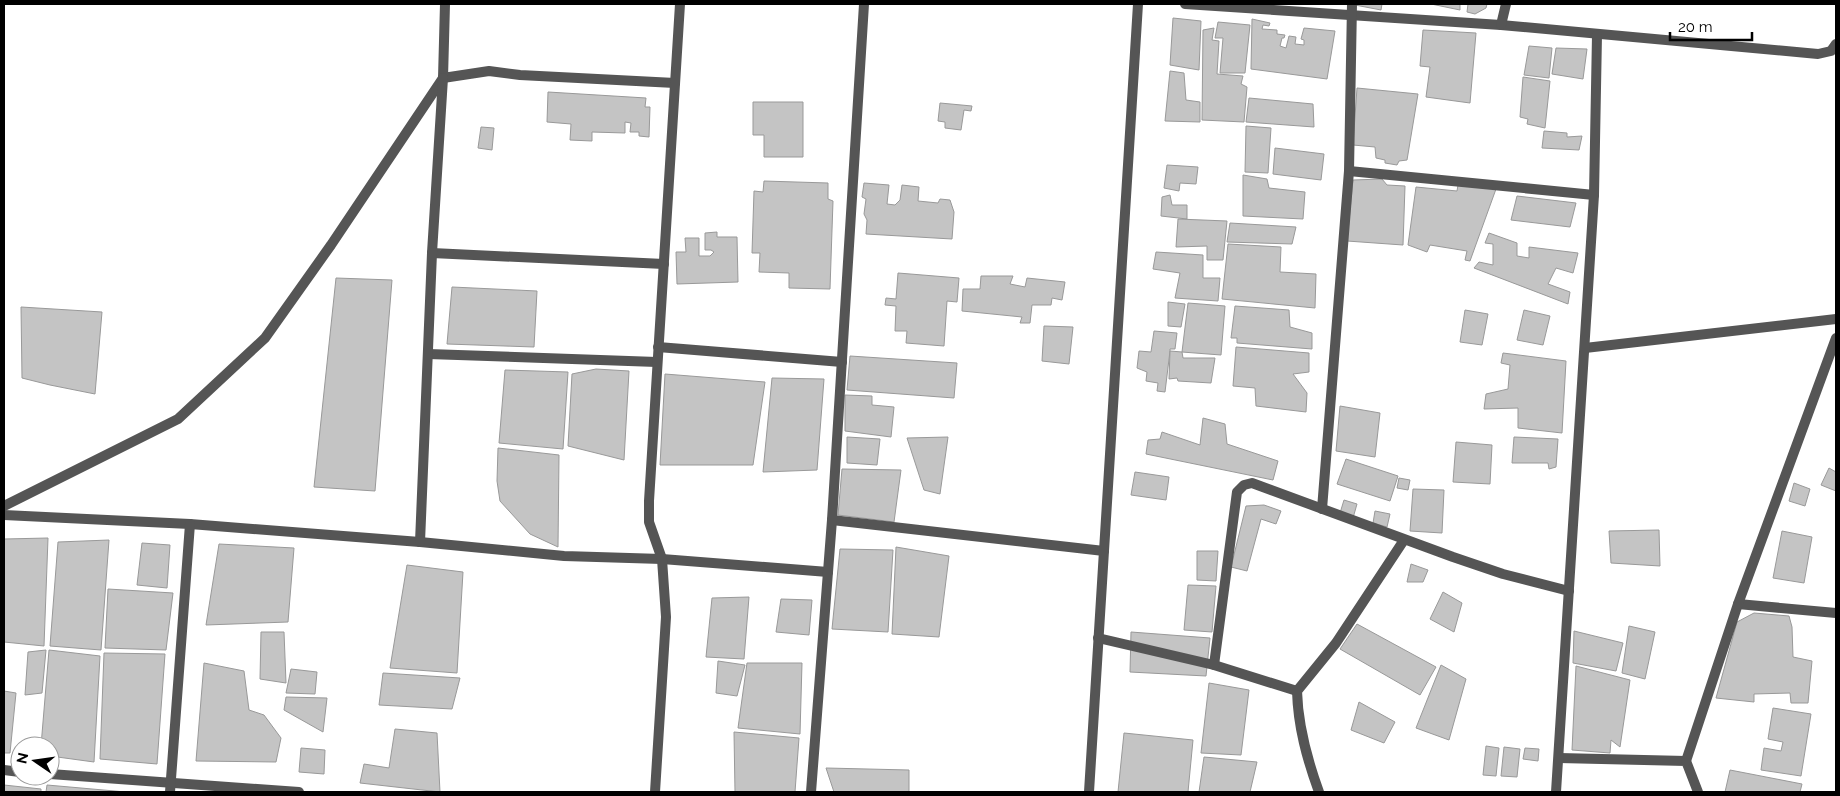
<svg xmlns="http://www.w3.org/2000/svg" width="1840" height="796" font-family="Raleway,sans-serif">
<style>
.building{fill:#c4c4c4;stroke:#999}
.lines{fill:none;stroke-linecap:round;stroke-linejoin:round}
.minor{stroke:#555;stroke-width:10}
</style>
<rect width="100%" height="100%" fill="#fff"/>
<g class="building">
<path d="M 1356,4 L 1382,4 L 1381,10 L 1355,5 Z"/>
<path d="M 1431,4 L 1460,4 L 1460,10 Z"/>
<path d="M 1468,4 L 1487,4 L 1486,8 L 1475,14 L 1467,12 Z"/>
<path d="M 1173,18 L 1201,21 L 1199,70 L 1170,65 Z"/>
<path d="M 1252,19 L 1270,23 L 1269,26 L 1263,25 L 1262,29 L 1277,30 L 1277,34 L 1285,35 L 1284,38 L 1282,38 L 1280,46 L 1286,48 L 1289,36 L 1296,37 L 1295,44 L 1304,45 L 1304,40 L 1301,39 L 1304,28 L 1335,31 L 1327,79 L 1251,69 Z"/>
<path d="M 1218,22 L 1250,25 L 1245,73 L 1220,73 L 1223,38 L 1215,38 Z"/>
<path d="M 1214,28 L 1212,40 L 1219,41 L 1217,74 L 1243,76 L 1241,84 L 1247,87 L 1244,122 L 1202,120 L 1203,30 Z"/>
<path d="M 1423,30 L 1476,33 L 1470,103 L 1426,97 L 1430,67 L 1420,66 Z"/>
<path d="M 1529,46 L 1552,48 L 1549,78 L 1524,75 Z"/>
<path d="M 1556,48 L 1587,49 L 1583,79 L 1552,74 Z"/>
<path d="M 1170,71 L 1184,73 L 1186,100 L 1200,102 L 1200,122 L 1165,121 Z"/>
<path d="M 1523,77 L 1550,81 L 1545,128 L 1527,124 L 1528,119 L 1520,117 Z"/>
<path d="M 1357,88 L 1418,94 L 1407,160 L 1399,161 L 1397,165 L 1385,163 L 1385,160 L 1376,158 L 1375,147 L 1353,145 Z"/>
<path d="M 548,92 L 646,98 L 645,107 L 650,107 L 649,137 L 639,136 L 639,132 L 630,132 L 631,123 L 625,122 L 625,133 L 592,132 L 592,141 L 570,140 L 571,124 L 547,122 Z"/>
<path d="M 1249,98 L 1313,104 L 1314,127 L 1246,122 Z"/>
<path d="M 753,102 L 803,102 L 803,157 L 764,157 L 764,135 L 753,135 Z"/>
<path d="M 940,103 L 972,106 L 971,111 L 964,110 L 961,130 L 945,128 L 945,122 L 938,121 Z"/>
<path d="M 1246,126 L 1271,128 L 1268,173 L 1245,172 Z"/>
<path d="M 481,127 L 494,128 L 492,150 L 478,148 Z"/>
<path d="M 1544,131 L 1567,133 L 1567,137 L 1582,136 L 1579,150 L 1542,148 Z"/>
<path d="M 1275,148 L 1324,154 L 1321,180 L 1273,174 Z"/>
<path d="M 1167,165 L 1198,167 L 1196,184 L 1180,183 L 1179,191 L 1164,188 Z"/>
<path d="M 1243,175 L 1267,179 L 1269,188 L 1305,192 L 1303,219 L 1243,216 Z"/>
<path d="M 1382,179 L 1387,185 L 1405,186 L 1403,245 L 1347,241 L 1353,180 Z"/>
<path d="M 764,181 L 828,183 L 828,199 L 833,201 L 830,289 L 789,288 L 789,273 L 759,272 L 760,253 L 752,253 L 754,191 L 763,192 Z"/>
<path d="M 864,183 L 889,185 L 887,204 L 895,205 L 900,200 L 902,185 L 919,187 L 918,201 L 938,203 L 940,199 L 950,200 L 954,212 L 952,239 L 866,234 L 867,220 L 864,214 L 866,199 L 862,197 Z"/>
<path d="M 1458,185 L 1496,189 L 1470,261 L 1465,260 L 1467,251 L 1430,245 L 1427,252 L 1408,245 L 1416,187 L 1457,191 Z"/>
<path d="M 1170,195 L 1172,205 L 1187,205 L 1187,219 L 1161,216 L 1162,197 Z"/>
<path d="M 1517,196 L 1576,203 L 1570,227 L 1511,220 Z"/>
<path d="M 1178,219 L 1227,221 L 1223,260 L 1207,260 L 1207,246 L 1176,247 Z"/>
<path d="M 1230,223 L 1296,227 L 1292,244 L 1227,242 Z"/>
<path d="M 717,232 L 717,237 L 737,237 L 738,282 L 677,284 L 676,252 L 686,252 L 685,238 L 699,238 L 699,256 L 710,256 L 714,252 L 711,250 L 705,250 L 705,233 Z"/>
<path d="M 1489,233 L 1517,243 L 1517,256 L 1529,258 L 1529,247 L 1578,253 L 1573,273 L 1556,268 L 1548,284 L 1570,292 L 1568,304 L 1474,268 L 1479,262 L 1493,265 L 1493,244 L 1485,243 Z"/>
<path d="M 1228,244 L 1281,247 L 1280,272 L 1316,274 L 1315,308 L 1222,299 Z"/>
<path d="M 1156,252 L 1203,255 L 1203,278 L 1220,278 L 1218,301 L 1175,298 L 1180,273 L 1153,269 Z"/>
<path d="M 898,273 L 959,278 L 957,302 L 947,301 L 944,346 L 906,343 L 907,331 L 895,331 L 896,306 L 885,305 L 886,298 L 896,299 Z"/>
<path d="M 981,276 L 1013,276 L 1010,284 L 1025,287 L 1027,278 L 1065,282 L 1062,300 L 1052,298 L 1051,305 L 1032,305 L 1030,323 L 1020,323 L 1022,317 L 962,311 L 963,289 L 980,289 Z"/>
<path d="M 336,278 L 392,280 L 375,491 L 314,487 Z"/>
<path d="M 452,287 L 537,291 L 534,347 L 447,344 Z"/>
<path d="M 1168,302 L 1185,304 L 1181,327 L 1168,326 Z"/>
<path d="M 1188,303 L 1225,306 L 1221,355 L 1182,352 Z"/>
<path d="M 1235,306 L 1289,310 L 1290,327 L 1312,333 L 1312,349 L 1237,343 L 1237,338 L 1231,338 Z"/>
<path d="M 21,307 L 102,312 L 95,394 L 50,385 L 22,378 Z"/>
<path d="M 1465,310 L 1488,314 L 1482,345 L 1460,342 Z"/>
<path d="M 1524,310 L 1550,316 L 1543,345 L 1517,340 Z"/>
<path d="M 1044,326 L 1073,327 L 1069,364 L 1042,361 Z"/>
<path d="M 1154,331 L 1177,333 L 1175,349 L 1170,349 L 1170,351 L 1165,392 L 1157,391 L 1158,383 L 1146,381 L 1147,372 L 1137,368 L 1139,351 L 1151,352 Z"/>
<path d="M 1236,347 L 1309,353 L 1309,372 L 1293,374 L 1307,393 L 1306,412 L 1256,406 L 1255,388 L 1233,386 Z"/>
<path d="M 1170,351 L 1182,352 L 1183,358 L 1215,358 L 1211,383 L 1178,381 L 1177,378 L 1169,379 Z"/>
<path d="M 1503,353 L 1566,361 L 1562,433 L 1518,428 L 1518,408 L 1484,409 L 1486,394 L 1508,389 L 1510,365 L 1501,363 Z"/>
<path d="M 850,356 L 957,363 L 954,398 L 847,390 Z"/>
<path d="M 596,369 L 629,371 L 624,460 L 568,446 L 572,374 Z"/>
<path d="M 505,370 L 568,372 L 563,449 L 499,443 Z"/>
<path d="M 665,374 L 765,382 L 753,465 L 660,465 Z"/>
<path d="M 772,378 L 824,379 L 817,470 L 763,472 Z"/>
<path d="M 845,395 L 872,396 L 872,405 L 894,407 L 891,437 L 845,431 Z"/>
<path d="M 1340,406 L 1380,413 L 1375,457 L 1336,451 Z"/>
<path d="M 1203,418 L 1225,424 L 1227,444 L 1278,461 L 1273,480 L 1146,454 L 1148,440 L 1160,439 L 1162,432 L 1200,445 Z"/>
<path d="M 847,437 L 880,439 L 877,465 L 847,463 Z"/>
<path d="M 948,437 L 940,494 L 924,490 L 907,438 Z"/>
<path d="M 1514,437 L 1558,439 L 1556,467 L 1549,469 L 1548,463 L 1512,463 Z"/>
<path d="M 1456,442 L 1492,445 L 1490,484 L 1453,482 Z"/>
<path d="M 498,448 L 559,455 L 558,547 L 530,534 L 500,501 L 497,481 Z"/>
<path d="M 1346,459 L 1398,476 L 1390,501 L 1337,484 Z"/>
<path d="M 1829,468 L 1836,472 L 1836,491 L 1821,485 Z"/>
<path d="M 842,469 L 901,470 L 894,522 L 838,515 Z"/>
<path d="M 1135,472 L 1169,477 L 1166,500 L 1131,495 Z"/>
<path d="M 1399,478 L 1410,480 L 1408,490 L 1397,488 Z"/>
<path d="M 1794,483 L 1810,489 L 1805,506 L 1789,501 Z"/>
<path d="M 1413,489 L 1444,490 L 1442,533 L 1410,531 Z"/>
<path d="M 1344,500 L 1357,504 L 1353,518 L 1340,513 Z"/>
<path d="M 1264,505 L 1281,511 L 1276,524 L 1261,519 L 1247,571 L 1231,567 L 1246,506 Z"/>
<path d="M 1375,511 L 1390,514 L 1387,527 L 1373,523 Z"/>
<path d="M 1659,530 L 1660,566 L 1611,563 L 1609,531 Z"/>
<path d="M 1782,531 L 1812,537 L 1804,583 L 1773,578 Z"/>
<path d="M 48,538 L 44,646 L 4,642 L 4,539 Z"/>
<path d="M 109,540 L 101,650 L 50,646 L 58,542 Z"/>
<path d="M 142,543 L 170,545 L 167,588 L 137,585 Z"/>
<path d="M 219,544 L 294,548 L 288,622 L 206,625 Z"/>
<path d="M 896,547 L 949,556 L 939,637 L 892,634 Z"/>
<path d="M 840,549 L 893,550 L 888,632 L 832,629 Z"/>
<path d="M 1197,551 L 1218,551 L 1216,581 L 1197,580 Z"/>
<path d="M 1411,564 L 1428,570 L 1423,582 L 1407,582 Z"/>
<path d="M 407,565 L 463,572 L 457,673 L 390,668 Z"/>
<path d="M 1188,585 L 1216,586 L 1212,632 L 1184,630 Z"/>
<path d="M 108,589 L 173,593 L 166,650 L 105,648 Z"/>
<path d="M 1443,592 L 1462,603 L 1454,632 L 1430,619 Z"/>
<path d="M 749,597 L 744,659 L 706,657 L 712,598 Z"/>
<path d="M 781,599 L 812,600 L 809,635 L 776,632 Z"/>
<path d="M 1754,613 L 1789,616 L 1792,627 L 1793,657 L 1812,661 L 1808,703 L 1791,703 L 1790,693 L 1754,694 L 1754,702 L 1716,698 L 1737,622 Z"/>
<path d="M 1357,624 L 1436,667 L 1420,695 L 1340,649 Z"/>
<path d="M 1629,626 L 1655,632 L 1645,679 L 1622,673 Z"/>
<path d="M 1574,631 L 1623,643 L 1616,671 L 1573,663 Z"/>
<path d="M 261,632 L 284,632 L 286,683 L 260,679 Z"/>
<path d="M 1131,632 L 1210,638 L 1206,676 L 1130,672 Z"/>
<path d="M 46,650 L 42,693 L 25,695 L 28,652 Z"/>
<path d="M 49,650 L 100,656 L 94,762 L 50,756 L 50,746 L 41,746 Z"/>
<path d="M 104,653 L 165,654 L 157,764 L 100,759 Z"/>
<path d="M 718,661 L 745,665 L 737,696 L 716,693 Z"/>
<path d="M 204,663 L 244,671 L 249,710 L 264,715 L 281,738 L 276,762 L 196,761 Z"/>
<path d="M 747,663 L 802,663 L 800,734 L 738,728 Z"/>
<path d="M 1441,665 L 1466,679 L 1449,740 L 1416,728 Z"/>
<path d="M 1576,666 L 1630,680 L 1620,747 L 1611,740 L 1610,753 L 1572,750 Z"/>
<path d="M 291,669 L 317,672 L 315,694 L 286,693 Z"/>
<path d="M 383,673 L 460,678 L 452,709 L 379,705 Z"/>
<path d="M 1209,683 L 1249,690 L 1241,755 L 1201,753 Z"/>
<path d="M 4,691 L 16,693 L 10,753 L 4,753 Z"/>
<path d="M 286,697 L 327,698 L 323,732 L 284,710 Z"/>
<path d="M 1359,702 L 1395,722 L 1384,743 L 1351,730 Z"/>
<path d="M 1773,708 L 1811,714 L 1801,776 L 1761,770 L 1764,748 L 1781,751 L 1783,742 L 1768,739 Z"/>
<path d="M 395,729 L 437,733 L 440,792 L 360,783 L 364,764 L 389,768 Z"/>
<path d="M 734,732 L 799,738 L 795,792 L 735,792 Z"/>
<path d="M 1124,733 L 1193,740 L 1188,792 L 1118,792 Z"/>
<path d="M 1486,746 L 1499,748 L 1496,776 L 1483,775 Z"/>
<path d="M 1504,747 L 1520,749 L 1517,777 L 1501,776 Z"/>
<path d="M 301,748 L 325,750 L 324,774 L 299,772 Z"/>
<path d="M 1525,748 L 1539,749 L 1538,761 L 1523,759 Z"/>
<path d="M 1204,757 L 1257,762 L 1250,792 L 1199,792 Z"/>
<path d="M 826,768 L 909,770 L 909,792 L 834,792 Z"/>
<path d="M 1730,770 L 1802,784 L 1800,792 L 1725,792 Z"/>
<path d="M 4,785 L 41,789 L 41,792 L 4,792 Z"/>
<path d="M 47,785 L 126,792 L 46,792 Z"/>
</g>
<g class="lines">
<g class="minor">
<path d="M 445,4 L 443,78 L 489,71 L 520,75 L 675,83"/>
<path d="M 1185,4 L 1501,25 L 1818,54 L 1831,51 L 1836,44"/>
<path d="M 1501,25 L 1506,4"/>
<path d="M 1349,171 L 1594,195"/>
<path d="M 432,253 L 664,264"/>
<path d="M 658,347 L 842,362"/>
<path d="M 1585,348 L 1836,319"/>
<path d="M 428,354 L 657,362"/>
<path d="M 4,506 L 178,419 L 265,338 L 331,245 L 443,78"/>
<path d="M 1322,509 L 1349,171 L 1352,4"/>
<path d="M 4,515 L 190,524 L 420,542 L 564,556 L 662,559 L 828,572"/>
<path d="M 832,520 L 1104,551"/>
<path d="M 420,542 L 432,253 L 443,78"/>
<path d="M 1738,604 L 1836,613"/>
<path d="M 1098,638 L 1214,665 L 1297,691"/>
<path d="M 1214,665 L 1237,492 L 1244,485 L 1252,483 L 1453,557 L 1503,574 L 1569,591"/>
<path d="M 1559,758 L 1686,761 L 1698,792"/>
<path d="M 1686,761 L 1738,604 L 1836,338"/>
<path d="M 4,770 L 20,772"/>
<path d="M 50,774 L 299,792"/>
<path d="M 170,792 L 190,524"/>
<path d="M 655,792 L 666,617 L 662,559 L 649,522 L 649,501 L 680,4"/>
<path d="M 811,792 L 832,520 L 864,4"/>
<path d="M 1089,792 L 1138,4"/>
<path d="M 1319,792 C 1307,759 1298,727 1297,691 L 1336,643 L 1404,540"/>
<path d="M 1556,792 L 1594,195 L 1597,35"/>
</g>
</g>
<rect width="1840" height="796" fill="none" stroke="#000000" stroke-width="10"/>
<g transform="translate(35 761) rotate(283)"><circle r="24" fill="#ffffff" stroke="#999999"/>
<path d="M0-4L9 19L0 12L-9 19Z" fill="#000000"/>
<text y="-8" font-size="14" font-weight="bold" text-anchor="middle" fill="#000000">N</text>
</g>
<path d="M1670 32v8h82v-8" fill="none" stroke="#000000" stroke-width="2.5"/>
<text x="1678" y="32" font-size="15" fill="#000000" stroke="#ffffff" stroke-width="4" paint-order="stroke">20 m</text>
</svg>
